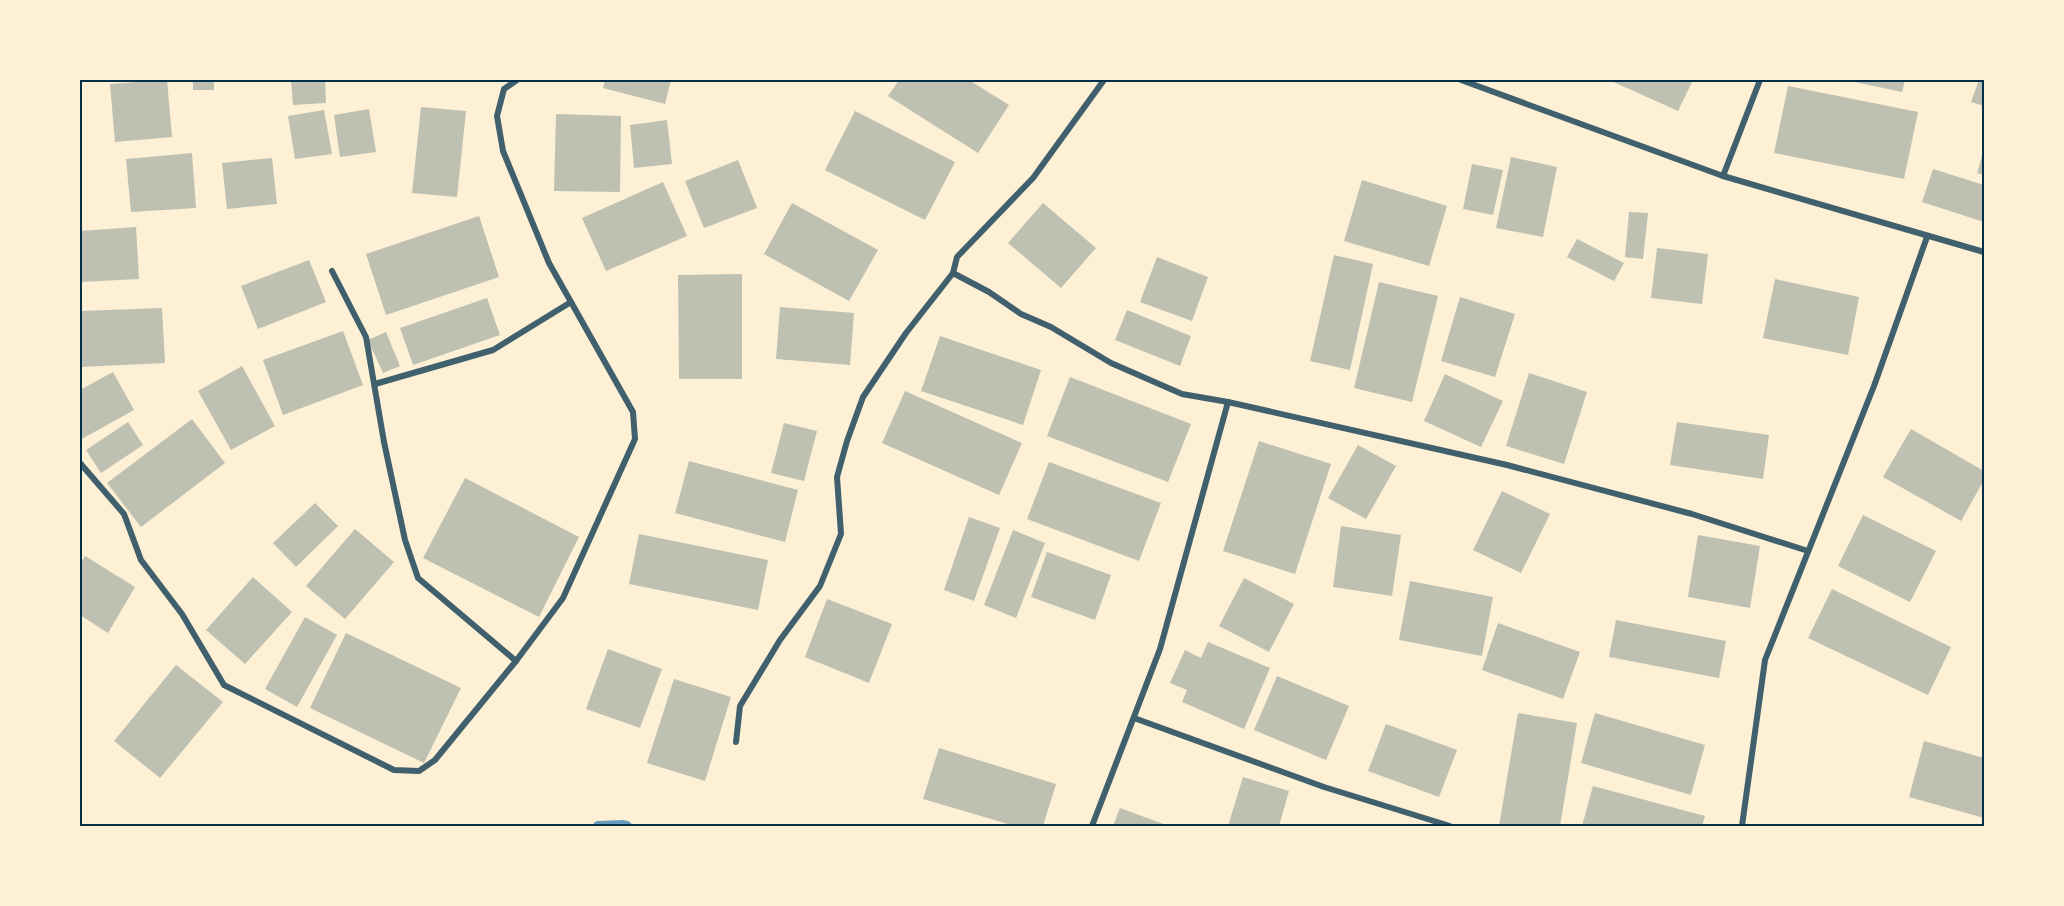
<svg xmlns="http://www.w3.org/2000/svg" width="2064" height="906" font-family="Karla,sans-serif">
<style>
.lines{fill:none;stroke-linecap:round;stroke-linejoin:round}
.stream{stroke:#669bbc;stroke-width:10}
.building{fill:#bec0b2}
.minor{stroke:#3f606c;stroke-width:6}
.neatline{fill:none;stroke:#003049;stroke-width:2}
</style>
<rect width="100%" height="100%" fill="#fdf0d5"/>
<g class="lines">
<path class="stream" d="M 598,826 L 623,825 L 627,826"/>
</g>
<g class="building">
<path d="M 167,80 L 172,137 L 115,142 L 110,84 Z"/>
<rect x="193" y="80" width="21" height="10"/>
<path d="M 291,80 L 325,80 L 326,103 L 293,105 Z"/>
<path d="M 605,80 L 671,80 L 665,104 L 603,88 Z"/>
<path d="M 899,80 L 969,80 L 1009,105 L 978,153 L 888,96 Z"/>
<path d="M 1609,80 L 1687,80 L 1692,82 L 1678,111 Z"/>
<path d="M 1845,80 L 1905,80 L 1902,92 Z"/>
<path d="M 1979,80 L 1984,80 L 1984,106 L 1971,102 Z"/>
<path d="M 1788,86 L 1918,112 L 1904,179 L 1774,153 Z"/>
<path d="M 421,107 L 466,111 L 457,197 L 412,193 Z"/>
<path d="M 369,109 L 376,152 L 340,157 L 334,115 Z"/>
<path d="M 324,110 L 332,154 L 295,159 L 288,116 Z"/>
<path d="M 855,111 L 955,162 L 925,220 L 825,170 Z"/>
<path d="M 556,114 L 621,116 L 620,192 L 554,191 Z"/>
<path d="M 667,120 L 672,164 L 634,168 L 630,125 Z"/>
<path d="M 1984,149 L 1984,175 L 1977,173 Z"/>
<path d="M 192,153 L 196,208 L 131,212 L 126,159 Z"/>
<path d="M 1511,157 L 1557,167 L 1543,237 L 1496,228 Z"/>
<path d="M 272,158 L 277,204 L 227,209 L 222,163 Z"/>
<path d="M 738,160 L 757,208 L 704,228 L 685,181 Z"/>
<path d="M 1472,164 L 1503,170 L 1493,215 L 1463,209 Z"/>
<path d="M 1933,169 L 1984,185 L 1984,222 L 1922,202 Z"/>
<path d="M 1362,180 L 1447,206 L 1429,266 L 1344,241 Z"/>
<path d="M 663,182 L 687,236 L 606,271 L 582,218 Z"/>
<path d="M 792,203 L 878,250 L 849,301 L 764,254 Z"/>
<path d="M 1043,203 L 1096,248 L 1061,288 L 1008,243 Z"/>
<path d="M 1629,212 L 1648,213 L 1643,259 L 1625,257 Z"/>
<path d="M 479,216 L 499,277 L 386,315 L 366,254 Z"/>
<path d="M 136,227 L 139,279 L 80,282 L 80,231 Z"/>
<path d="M 1577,239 L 1624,263 L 1614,281 L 1567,257 Z"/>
<path d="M 1657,248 L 1708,254 L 1702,304 L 1651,298 Z"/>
<path d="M 1334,255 L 1373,264 L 1350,370 L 1310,361 Z"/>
<path d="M 1157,257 L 1208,277 L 1192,321 L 1140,302 Z"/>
<path d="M 309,260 L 326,302 L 258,329 L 241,286 Z"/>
<path d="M 742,274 L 742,379 L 679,379 L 678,275 Z"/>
<path d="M 1775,279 L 1859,297 L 1848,355 L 1763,338 Z"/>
<path d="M 1379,282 L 1438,296 L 1412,402 L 1354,388 Z"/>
<path d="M 1460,297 L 1515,314 L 1495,377 L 1441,361 Z"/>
<path d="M 487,298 L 500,335 L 413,365 L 400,328 Z"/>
<path d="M 780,307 L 854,313 L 850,365 L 776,359 Z"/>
<path d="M 162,308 L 165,363 L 80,367 L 80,311 Z"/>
<path d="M 1127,310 L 1191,336 L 1180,366 L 1115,340 Z"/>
<path d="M 343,331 L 363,385 L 283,415 L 263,360 Z"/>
<path d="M 386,332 L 400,366 L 383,373 L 368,340 Z"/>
<path d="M 940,336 L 1041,370 L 1023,425 L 921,391 Z"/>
<path d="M 242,366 L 275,426 L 231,450 L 198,391 Z"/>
<path d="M 113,372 L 134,410 L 80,440 L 80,390 Z"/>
<path d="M 1529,373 L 1587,392 L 1564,464 L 1506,446 Z"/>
<path d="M 1445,374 L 1503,401 L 1481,447 L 1424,421 Z"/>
<path d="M 1070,377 L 1191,424 L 1168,482 L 1047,436 Z"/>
<path d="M 905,391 L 1022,443 L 999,495 L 882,443 Z"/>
<path d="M 192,419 L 225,463 L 141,527 L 107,483 Z"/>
<path d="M 128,422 L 143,445 L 101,473 L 86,450 Z"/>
<path d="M 1677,422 L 1769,435 L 1763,479 L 1670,465 Z"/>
<path d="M 784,423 L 817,431 L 804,481 L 771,473 Z"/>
<path d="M 1911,429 L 1984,471 L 1984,480 L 1961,521 L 1883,477 Z"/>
<path d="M 1259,441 L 1331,464 L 1295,574 L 1223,551 Z"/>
<path d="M 1358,445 L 1396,466 L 1366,519 L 1328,498 Z"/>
<path d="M 689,461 L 798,490 L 785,542 L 675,513 Z"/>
<path d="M 1049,462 L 1161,503 L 1139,561 L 1027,519 Z"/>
<path d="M 465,478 L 579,537 L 539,617 L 423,558 Z"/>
<path d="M 1502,491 L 1550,514 L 1521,573 L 1473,550 Z"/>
<path d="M 315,503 L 338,526 L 296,567 L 273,543 Z"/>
<path d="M 1863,515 L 1936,551 L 1910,602 L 1838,566 Z"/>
<path d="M 969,517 L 1000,528 L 974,601 L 944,590 Z"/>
<path d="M 1341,526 L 1401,535 L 1392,596 L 1333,587 Z"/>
<path d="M 355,529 L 394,562 L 345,619 L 306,586 Z"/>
<path d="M 1013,530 L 1045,543 L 1016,618 L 984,605 Z"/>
<path d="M 639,534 L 768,560 L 758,610 L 629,584 Z"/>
<path d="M 1698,535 L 1760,546 L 1750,608 L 1688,597 Z"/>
<path d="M 1047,552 L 1111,575 L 1095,620 L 1031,597 Z"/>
<path d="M 85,556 L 135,587 L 108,633 L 80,615 L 80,564 Z"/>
<path d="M 253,577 L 292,612 L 245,664 L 206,630 Z"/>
<path d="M 1244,578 L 1294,604 L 1269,652 L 1219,626 Z"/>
<path d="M 1410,581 L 1493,597 L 1482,656 L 1399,640 Z"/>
<path d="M 1832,589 L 1951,647 L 1928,695 L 1808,638 Z"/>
<path d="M 827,599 L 892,624 L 869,683 L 805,657 Z"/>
<path d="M 305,617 L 337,635 L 297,707 L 265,689 Z"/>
<path d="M 1616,620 L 1726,641 L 1719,678 L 1609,657 Z"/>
<path d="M 1498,623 L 1580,652 L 1563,699 L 1482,670 Z"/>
<path d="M 346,633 L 461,688 L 424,763 L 310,708 Z"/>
<path d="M 1208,642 L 1270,668 L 1244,729 L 1182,702 L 1187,690 L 1170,683 L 1185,650 L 1201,658 Z"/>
<path d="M 608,649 L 662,669 L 640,728 L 586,709 Z"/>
<path d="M 176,665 L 223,702 L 160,778 L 114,741 Z"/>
<path d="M 1277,676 L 1349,706 L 1326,760 L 1254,730 Z"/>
<path d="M 674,679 L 731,697 L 705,781 L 647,763 Z"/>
<path d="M 1518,713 L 1577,723 L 1560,826 L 1499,826 Z"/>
<path d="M 1595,713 L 1705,745 L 1691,795 L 1581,763 Z"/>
<path d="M 1386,724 L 1457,750 L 1439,797 L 1368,771 Z"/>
<path d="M 1924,741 L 1984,758 L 1984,818 L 1909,797 Z"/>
<path d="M 939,748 L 1056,784 L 1043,826 L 1015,826 L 923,799 Z"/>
<path d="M 1243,777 L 1289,791 L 1279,826 L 1228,826 Z"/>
<path d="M 1593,786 L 1705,816 L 1702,826 L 1582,826 Z"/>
<path d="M 1120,808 L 1169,826 L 1113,826 Z"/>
</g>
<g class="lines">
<g class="minor">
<path d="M 1461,80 L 1723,176 L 1984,252"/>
<path d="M 1723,176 L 1760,80"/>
<path d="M 332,271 L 366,337 L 384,442 L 405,540 L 418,578 L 516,661"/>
<path d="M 953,273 L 989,292 L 1021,314 L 1051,327 L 1111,363 L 1182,394 L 1228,402 L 1507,465 L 1692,514 L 1808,551"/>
<path d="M 375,384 L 493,350 L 571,302"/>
<path d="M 80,463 L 124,514 L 141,560 L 182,614 L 224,685 L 394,770 L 419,771 L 435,760 L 516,661 L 563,598 L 635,439 L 633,412 L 549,263 L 503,151 L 497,116 L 504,89 L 517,80"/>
<path d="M 1134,718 L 1324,787 L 1450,826"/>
<path d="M 736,742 L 740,706 L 780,640 L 820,586 L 841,534 L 837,477 L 847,441 L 863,397 L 906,333 L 953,273 L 957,257 L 1033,178 L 1104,80"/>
<path d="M 1092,826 L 1160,649 L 1228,402"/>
<path d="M 1742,826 L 1765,660 L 1874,386 L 1927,237"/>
</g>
</g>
<rect width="2064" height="906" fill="none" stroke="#fdf0d5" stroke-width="162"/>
<rect x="81" y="81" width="1902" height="744" class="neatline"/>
</svg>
